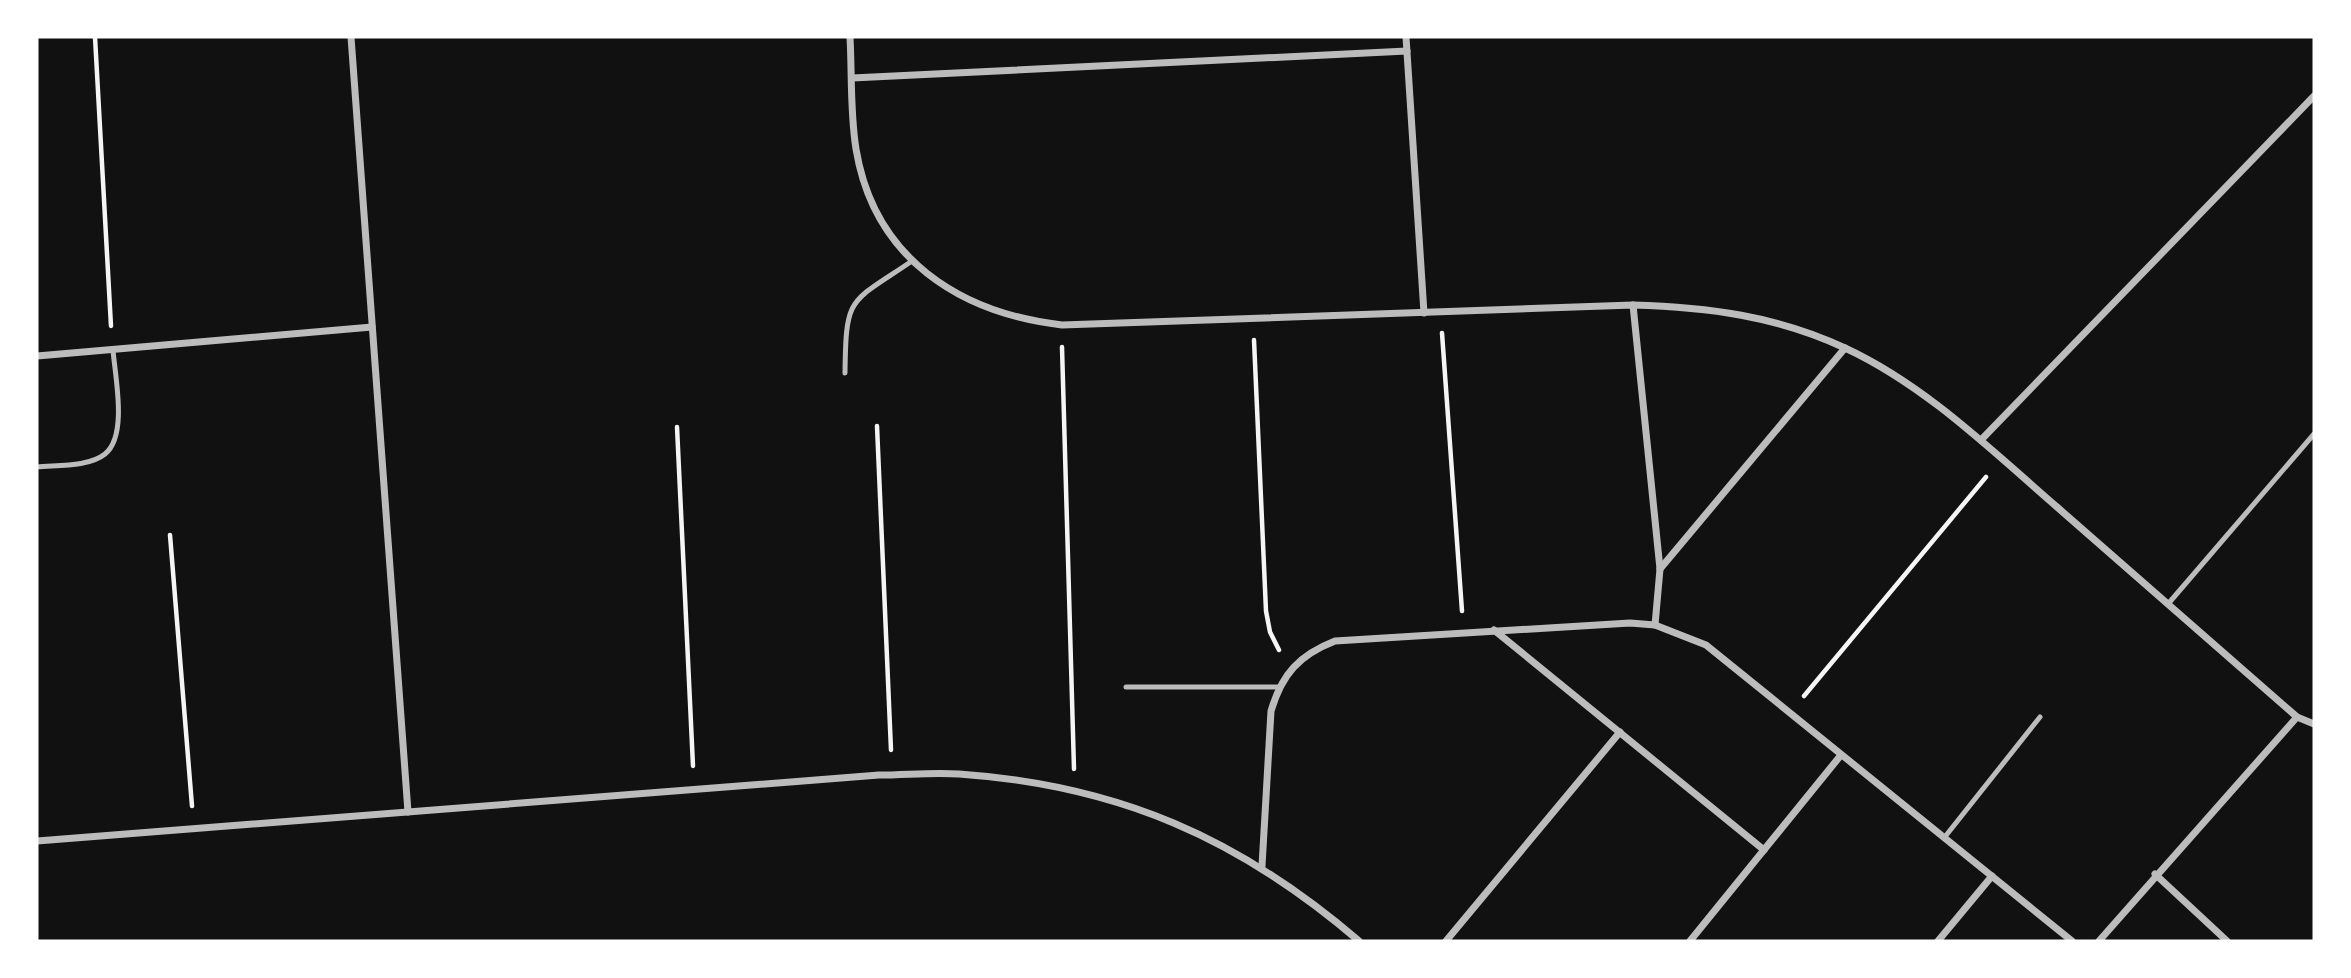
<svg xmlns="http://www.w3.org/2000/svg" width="2351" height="978" font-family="'PT Sans',sans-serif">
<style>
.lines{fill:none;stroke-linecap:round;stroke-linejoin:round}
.path{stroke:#f5f5f5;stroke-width:4.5}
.service{stroke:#bcbcbc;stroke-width:5}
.minor{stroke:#bcbcbc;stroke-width:7}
</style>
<rect width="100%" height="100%" fill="#111"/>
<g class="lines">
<g class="path">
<path d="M 95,37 L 111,326"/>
<path d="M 1442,333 L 1462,611"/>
<path d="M 1254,340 L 1266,611 L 1270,632 L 1279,650"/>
<path d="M 1062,347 L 1074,769"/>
<path d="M 877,426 L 891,750"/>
<path d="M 677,427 L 693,766"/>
<path d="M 170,535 L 192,806"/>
<path d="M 1804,696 L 1986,477"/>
</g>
<g class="service">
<path d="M 845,373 C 846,294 849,304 912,261"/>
<path d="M 37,467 C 57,465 89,467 105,454 C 128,436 115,376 113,350"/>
<path d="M 2168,604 L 2314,434"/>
<path d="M 1126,687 L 1278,687"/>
<path d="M 1944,838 L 2040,717"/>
</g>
<g class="minor">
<path d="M 351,37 L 408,812"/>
<path d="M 850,37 C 852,73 850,112 856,149 C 874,258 959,313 1062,325 L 1633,305 C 1707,307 1777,316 1845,348 C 1925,385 1991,450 2057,507 C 2137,577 2217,647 2297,717 L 2314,724"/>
<path d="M 1406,37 L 1424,313"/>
<path d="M 852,78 L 1407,51"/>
<path d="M 1633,305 L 1660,569 L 1655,625"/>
<path d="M 37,356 L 372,327"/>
<path d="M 1981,440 L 2314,96"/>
<path d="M 1660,569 L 1845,348"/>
<path d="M 1494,630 L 1764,850"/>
<path d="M 37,841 L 879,775 C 906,775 933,772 959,774 C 1118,785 1239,838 1359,941"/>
<path d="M 1262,866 L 1271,711 C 1282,674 1299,655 1335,641 L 1630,623 L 1655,625 L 1706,645 L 2072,941"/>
<path d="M 2155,874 L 2227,941"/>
<path d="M 1446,941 L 1620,732"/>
<path d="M 1690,941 L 1841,755"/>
<path d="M 1938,941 L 1992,876"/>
<path d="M 2099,941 L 2297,717"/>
</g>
</g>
<rect width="2351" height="978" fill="none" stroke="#ffffff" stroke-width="77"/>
</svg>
